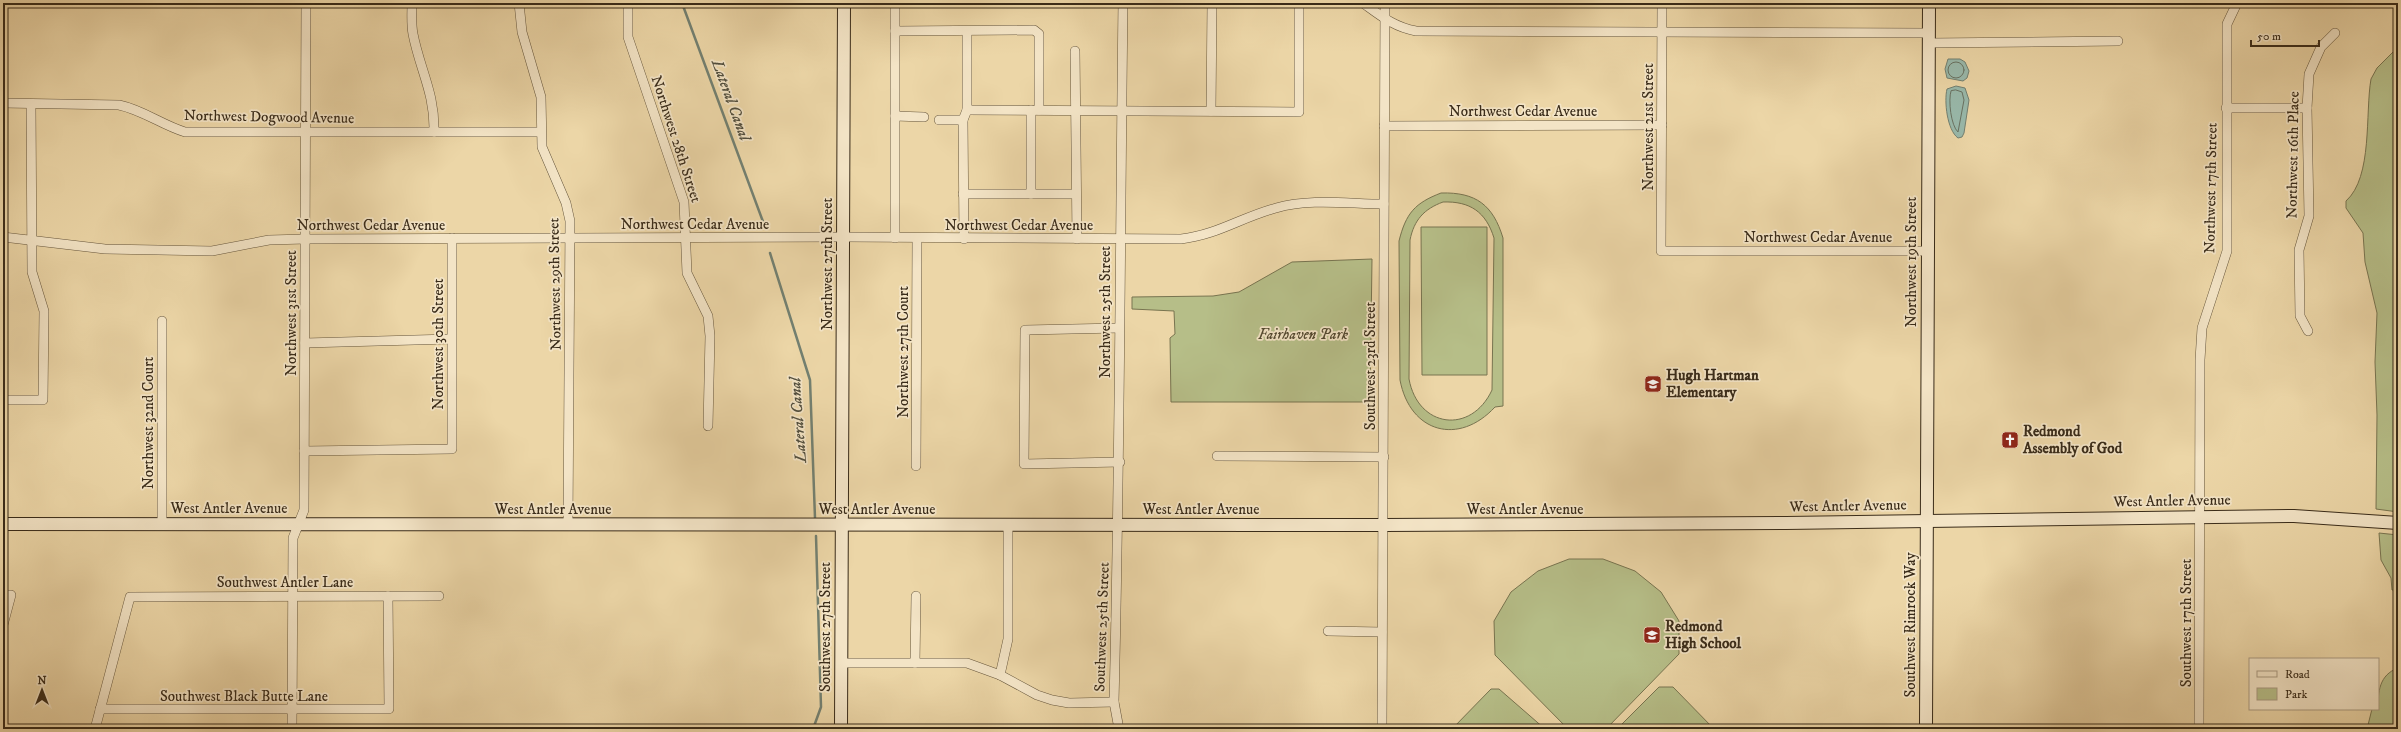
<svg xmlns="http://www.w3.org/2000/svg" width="2401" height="732" font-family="'IM FELL DW Pica',serif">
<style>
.green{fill:#b6be88;stroke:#787450;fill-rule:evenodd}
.water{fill:#99b9ab;stroke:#738071}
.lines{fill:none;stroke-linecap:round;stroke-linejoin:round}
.shore{stroke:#697262;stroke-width:1}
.stream{stroke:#738071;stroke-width:2.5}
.street-casing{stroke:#66563c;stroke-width:10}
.secondary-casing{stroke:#392b19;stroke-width:14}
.street{stroke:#f3e4c6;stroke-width:9}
.secondary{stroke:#f3e4c6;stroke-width:12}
.labels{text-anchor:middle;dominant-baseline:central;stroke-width:3.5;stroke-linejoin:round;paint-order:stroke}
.street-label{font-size:15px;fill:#392b19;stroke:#f3e4c6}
.park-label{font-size:15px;font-style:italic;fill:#52482f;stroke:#f3e4c6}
.poi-label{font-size:15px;font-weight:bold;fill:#392b19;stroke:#f3e4c6;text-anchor:start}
.water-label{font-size:16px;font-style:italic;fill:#514e3e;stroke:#f3e4c6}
</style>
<rect width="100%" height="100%" fill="#ecd6a7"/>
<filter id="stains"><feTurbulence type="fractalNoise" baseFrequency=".005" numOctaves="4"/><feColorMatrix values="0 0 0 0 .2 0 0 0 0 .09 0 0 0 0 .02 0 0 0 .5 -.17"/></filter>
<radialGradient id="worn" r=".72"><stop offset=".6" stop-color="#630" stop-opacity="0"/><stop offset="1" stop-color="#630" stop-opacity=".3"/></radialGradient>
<g class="green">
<path d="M 2398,47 L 2398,512 L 2376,509 L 2377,415 L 2375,362 L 2377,313 L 2365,262 L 2363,233 L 2346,208 L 2346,201 C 2373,177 2365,113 2371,79 L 2377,68 Z"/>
<path d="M 1441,193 C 1476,192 1493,205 1503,238 L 1503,406 L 1495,407 C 1459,446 1410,433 1400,380 L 1399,241 C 1406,213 1415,203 1441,193 ZM 1443,202 C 1470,201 1486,212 1494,238 L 1492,390 C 1471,435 1418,428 1409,379 L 1410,240 C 1414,220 1424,209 1443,202 Z"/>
<path d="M 1421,227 L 1487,227 L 1487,375 L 1422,375 Z"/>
<path d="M 1372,259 L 1370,402 L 1171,402 L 1170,338 L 1175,334 L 1174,311 L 1132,309 L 1132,297 L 1213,296 L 1239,292 L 1292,262 Z"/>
<path d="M 2379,533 L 2398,535 L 2398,590 L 2392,590 L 2391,578 L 2381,560 Z"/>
<path d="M 1569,559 L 1603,559 L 1635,571 L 1661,592 L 1679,621 L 1679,654 L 1606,729 L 1568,729 L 1495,655 L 1494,621 L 1511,592 L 1538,571 Z"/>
<path d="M 2398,668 L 2398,729 L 2367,729 L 2372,709 L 2378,709 C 2378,692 2379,675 2398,668 Z"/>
<path d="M 1659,687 L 1673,687 L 1714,729 L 1617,729 Z"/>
<path d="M 1491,689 L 1499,689 L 1545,729 L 1452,729 Z"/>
</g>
<g class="water">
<path d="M 1948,59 L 1960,59 L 1965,62 L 1969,71 L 1967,78 L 1963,81 L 1947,78 L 1945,69 Z"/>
<path d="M 1956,86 L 1965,88 L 1969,100 L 1964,133 L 1962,137 L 1958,138 C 1947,130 1944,101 1947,89 Z"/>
</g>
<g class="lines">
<g class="shore">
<circle cx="1956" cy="70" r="8"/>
<path d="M 1956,90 L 1962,92 L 1964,100 L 1958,132 C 1951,126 1948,100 1951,91 Z"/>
</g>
<g class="stream">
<path d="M 682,3 L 765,227"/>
<path d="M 770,253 L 810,380 L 815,518"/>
<path d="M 813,729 L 821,707 L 816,536"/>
</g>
<defs>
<g id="street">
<path d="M 412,3 C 412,13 411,24 413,34 C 420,70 435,93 434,132"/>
<path d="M 519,3 L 522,32 L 541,97 L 542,147 L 566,203 L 570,221 L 568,525"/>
<path d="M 628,3 L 628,37 L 684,202 L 687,273 L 708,316 L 710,336 L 708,426"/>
<path d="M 1363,3 C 1381,16 1394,27 1416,31 L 1928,33"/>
<path d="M 1662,3 L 1661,251 L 1927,251"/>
<path d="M 895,31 L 1034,30 L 1039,34 L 1039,110"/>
<path d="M 1928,43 L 2118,41"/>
<path d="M 1075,51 L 1077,239"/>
<path d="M 3,103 L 119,105 C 143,110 162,125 185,132 L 541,132"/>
<path d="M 2226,108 L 2307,108"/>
<path d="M 967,110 L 1299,112 L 1299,3"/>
<path d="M 1031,110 L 1031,194"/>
<path d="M 1211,111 L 1212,3"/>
<path d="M 895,116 L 924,117"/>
<path d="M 939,120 L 963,120"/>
<path d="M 1384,126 L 1662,125"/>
<path d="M 963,194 L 1076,194"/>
<path d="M 3,237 L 105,249 L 212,251 L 269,240 L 305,239 L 843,237 L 1181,239 C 1217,235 1242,217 1276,208 C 1310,198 1349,204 1384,204"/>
<path d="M 895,238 L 895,3"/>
<path d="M 964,239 L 963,120 L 967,110 L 967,31"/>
<path d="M 162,321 L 162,524"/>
<path d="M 1119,328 L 1025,330 L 1024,464 L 1120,462"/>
<path d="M 2308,331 L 2300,316 L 2299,250 L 2309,216 L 2307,108 L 2309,74 L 2321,47 L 2335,33"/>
<path d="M 305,343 L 451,339"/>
<path d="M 3,400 L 43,400 L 44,311 L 32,272 L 31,104"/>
<path d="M 304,451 L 452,449 L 452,238"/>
<path d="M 1217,456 L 1384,457"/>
<path d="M 916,466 L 917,239"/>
<path d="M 3,595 L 11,595 L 3,625"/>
<path d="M 1328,631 L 1382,632"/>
<path d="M 841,663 L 967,663 L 1000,675 L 1037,695 L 1052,700 L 1069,703 L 1114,702"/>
<path d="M 915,663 L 916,596"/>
<path d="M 1000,675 L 1008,639 L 1008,525"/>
<path d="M 100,709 L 389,709 L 388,596"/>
<path d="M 95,729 L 130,597 L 439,596"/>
<path d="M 292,729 L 293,538 L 304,510 L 306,3"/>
<path d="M 1119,729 L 1114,702 C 1120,469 1120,236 1123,3"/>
<path d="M 1382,729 L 1385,3"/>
<path d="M 2199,729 L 2200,360 L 2202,328 L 2227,251 L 2227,24 L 2237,3"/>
</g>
<g id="secondary">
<path d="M 3,524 L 1384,525 L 1786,523 L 2294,516 L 2398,523"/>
<path d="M 841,729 L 844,3"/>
<path d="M 1926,729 L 1929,3"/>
</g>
</defs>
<use href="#street" class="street-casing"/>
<use href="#secondary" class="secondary-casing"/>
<use href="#street" class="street"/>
<use href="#secondary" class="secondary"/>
</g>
<defs>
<symbol id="school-square" viewBox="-11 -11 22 22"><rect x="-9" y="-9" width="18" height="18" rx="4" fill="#8f2418" stroke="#f3e4c6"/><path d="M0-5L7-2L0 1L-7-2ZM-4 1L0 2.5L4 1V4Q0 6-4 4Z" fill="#fff"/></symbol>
<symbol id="church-square" viewBox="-11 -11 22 22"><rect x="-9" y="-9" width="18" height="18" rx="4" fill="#8f2418" stroke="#f3e4c6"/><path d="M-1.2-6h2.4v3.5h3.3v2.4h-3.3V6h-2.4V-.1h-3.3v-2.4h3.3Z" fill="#fff"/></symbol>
</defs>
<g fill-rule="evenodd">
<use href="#school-square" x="1643" y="374" width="20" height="20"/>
<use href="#church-square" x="2000" y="430" width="20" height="20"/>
<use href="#school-square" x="1642" y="625" width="20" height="20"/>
</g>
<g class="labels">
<g class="street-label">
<text x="1523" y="111">Northwest Cedar Avenue</text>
<text transform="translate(269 117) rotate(1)">Northwest Dogwood Avenue</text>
<text transform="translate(1648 127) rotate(-90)">Northwest 21st Street</text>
<text transform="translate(676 139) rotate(72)">Northwest 28th Street</text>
<text transform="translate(2293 155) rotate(-89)">Northwest 16th Place</text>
<text transform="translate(2211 188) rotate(-89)">Northwest 17th Street</text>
<text x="695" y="224">Northwest Cedar Avenue</text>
<text x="371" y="225">Northwest Cedar Avenue</text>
<text x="1019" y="225">Northwest Cedar Avenue</text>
<text x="1818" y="237">Northwest Cedar Avenue</text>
<text transform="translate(1911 262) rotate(-90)">Northwest 19th Street</text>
<text transform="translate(827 264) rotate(-90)">Northwest 27th Street</text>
<text transform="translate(555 284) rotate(-91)">Northwest 29th Street</text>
<text transform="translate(1105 312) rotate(-90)">Northwest 25th Street</text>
<text transform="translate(291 313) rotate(-90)">Northwest 31st Street</text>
<text transform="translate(438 344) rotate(-90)">Northwest 30th Street</text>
<text transform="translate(903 352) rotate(-90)">Northwest 27th Court</text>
<text transform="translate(1370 366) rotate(-90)">Southwest 23rd Street</text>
<text transform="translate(148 423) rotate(-90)">Northwest 32nd Court</text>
<text transform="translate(2172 501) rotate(-1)">West Antler Avenue</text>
<text transform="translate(1848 506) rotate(-1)">West Antler Avenue</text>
<text x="229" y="508">West Antler Avenue</text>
<text x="553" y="509">West Antler Avenue</text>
<text x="877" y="509">West Antler Avenue</text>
<text x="1201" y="509">West Antler Avenue</text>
<text x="1525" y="509">West Antler Avenue</text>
<text x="285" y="582">Southwest Antler Lane</text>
<text transform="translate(2186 623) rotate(-90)">Southwest 17th Street</text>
<text transform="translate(1910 625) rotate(-90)">Southwest Rimrock Way</text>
<text transform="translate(825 627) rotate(-90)">Southwest 27th Street</text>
<text transform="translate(1102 627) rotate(-88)">Southwest 25th Street</text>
<text x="244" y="696">Southwest Black Butte Lane</text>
</g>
<g class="park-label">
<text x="1303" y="334">Fairhaven Park</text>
</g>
<g class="poi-label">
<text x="1666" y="375">Hugh Hartman<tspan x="1666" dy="17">Elementary</tspan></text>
<text x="2023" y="431">Redmond<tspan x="2023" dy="17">Assembly of God</tspan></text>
<text x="1665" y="626">Redmond<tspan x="1665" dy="17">High School</tspan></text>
</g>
<g class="water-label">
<text transform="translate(731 100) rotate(70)">Lateral Canal</text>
<text transform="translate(798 420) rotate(-94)">Lateral Canal</text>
</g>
</g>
<rect width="2401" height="732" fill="none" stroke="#ecd6a7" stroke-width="16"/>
<rect x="4" y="4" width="2393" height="724" fill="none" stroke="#392b19" stroke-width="2"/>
<rect x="8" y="8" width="2385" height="716" fill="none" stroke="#392b19"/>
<rect x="2249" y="658" width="130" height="52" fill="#f3e4c6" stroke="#a99a81"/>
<rect x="2257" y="671" width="20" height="6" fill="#f3e4c6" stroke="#a99a81"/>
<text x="2285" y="678" font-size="12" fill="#392b19">Road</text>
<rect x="2257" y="688" width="20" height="12" fill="#b6be88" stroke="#a99a81"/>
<text x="2285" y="698" font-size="12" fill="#392b19">Park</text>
<g transform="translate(42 690)" stroke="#f3e4c6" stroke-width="3" paint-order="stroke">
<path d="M0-3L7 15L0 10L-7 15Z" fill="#392b19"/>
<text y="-6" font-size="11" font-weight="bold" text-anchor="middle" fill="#392b19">N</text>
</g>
<path d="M2251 40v6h68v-6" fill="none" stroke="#392b19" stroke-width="2"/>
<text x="2257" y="40" font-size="12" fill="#392b19" stroke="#f3e4c6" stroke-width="3" paint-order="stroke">50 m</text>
<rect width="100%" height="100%" filter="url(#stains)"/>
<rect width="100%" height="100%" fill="url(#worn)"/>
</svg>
